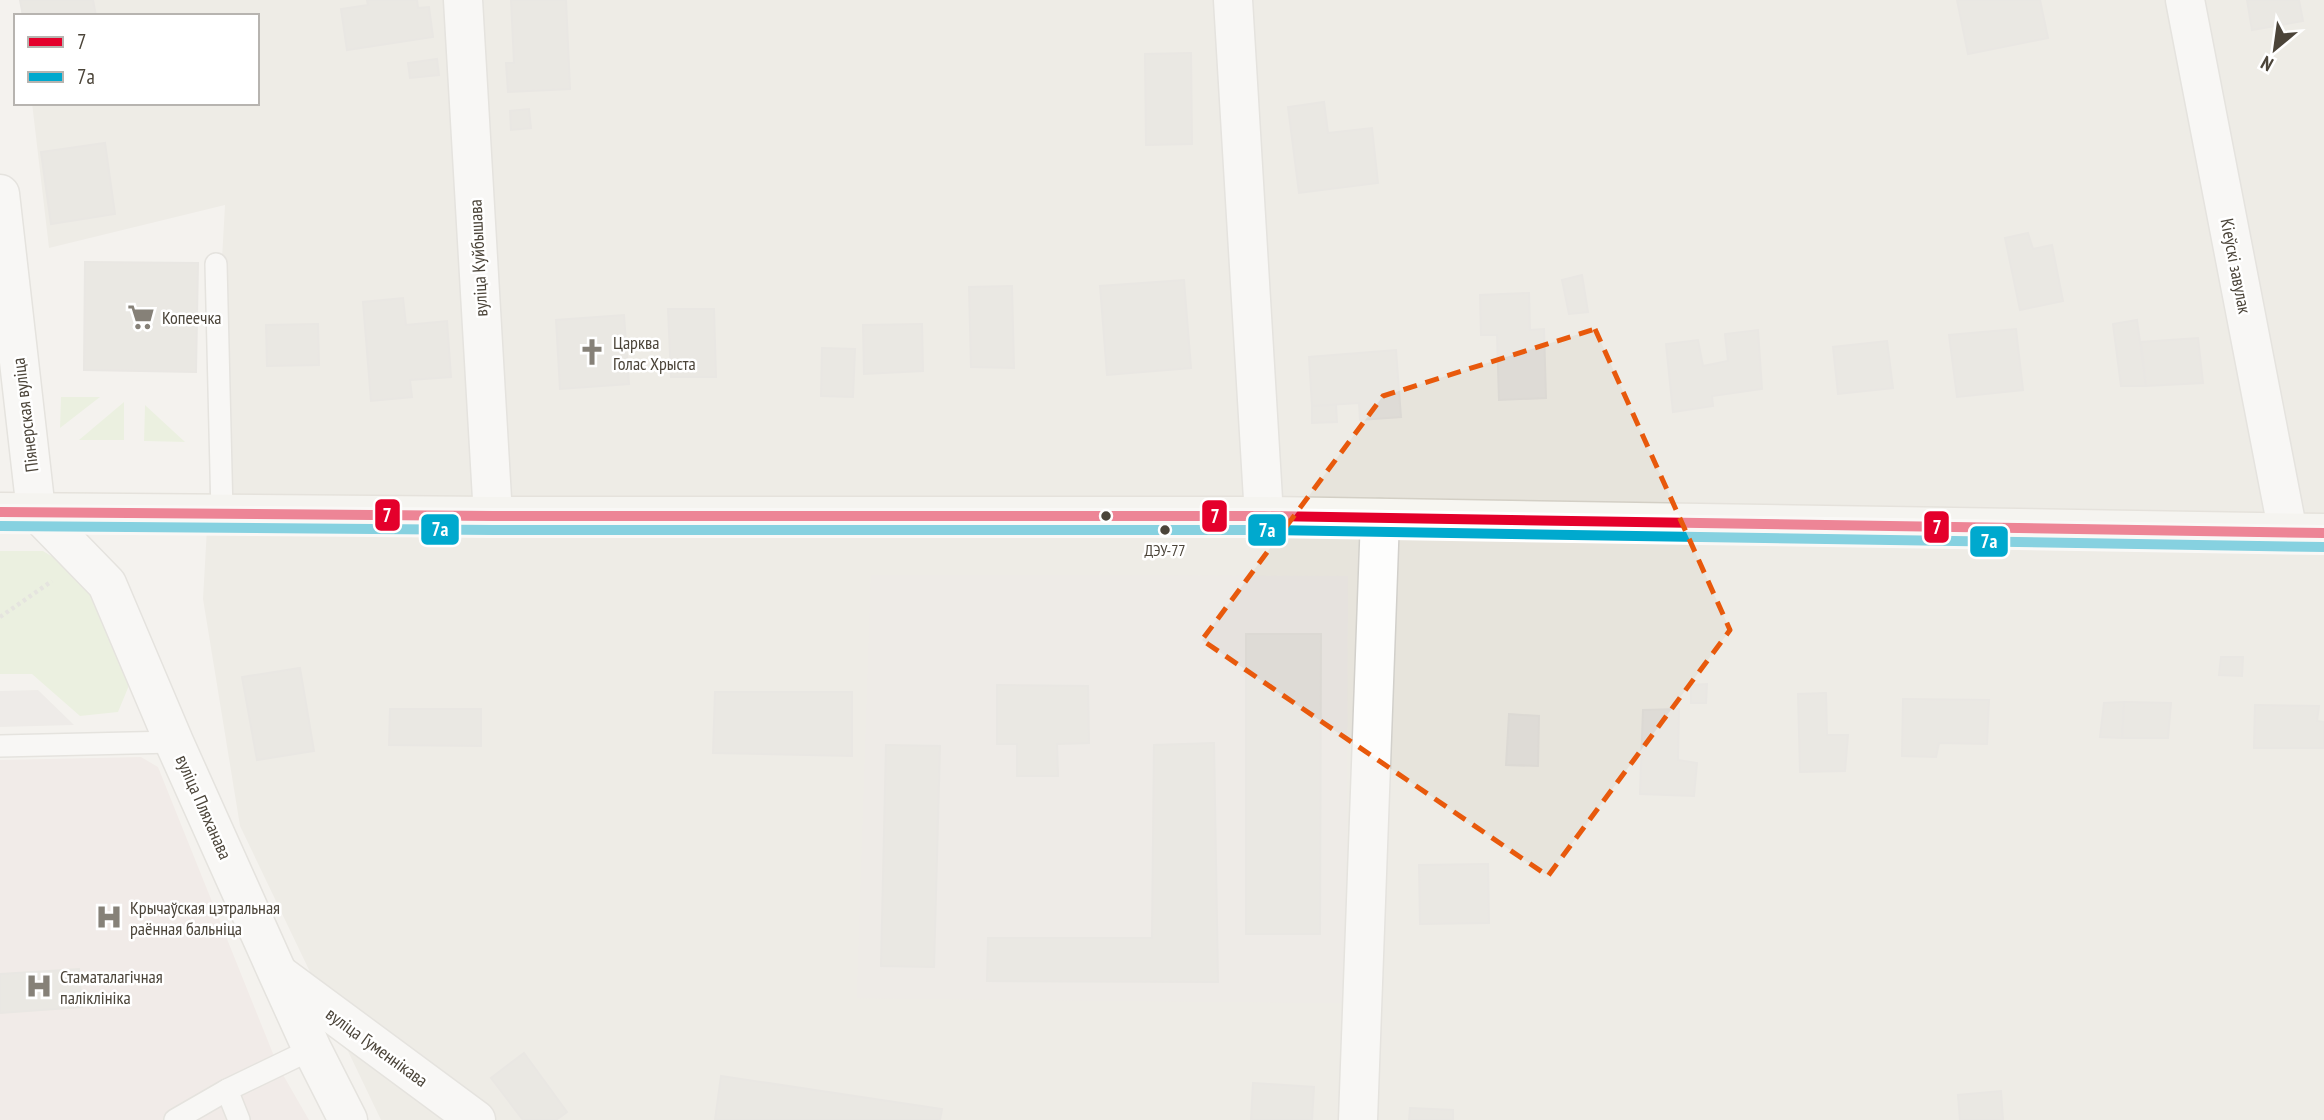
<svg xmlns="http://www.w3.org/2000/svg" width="2324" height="1120" font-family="'PT Sans Narrow',sans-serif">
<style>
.residential{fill:#e7e4dc}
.industrial{fill:#e6e2de}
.medical{fill:#eee3df}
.green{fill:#e1eecf}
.parking{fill:#e6e3df}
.building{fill:#dedbd6;stroke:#dcd9d4;stroke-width:2}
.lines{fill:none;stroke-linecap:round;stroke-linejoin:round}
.service-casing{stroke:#d2d0cb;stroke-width:24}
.minor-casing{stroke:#d2d0cb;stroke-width:41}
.tertiary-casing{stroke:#d2d0cb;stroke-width:41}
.secondary-casing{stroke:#d3cfc5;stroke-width:41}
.path{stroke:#d3d2cc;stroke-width:4.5;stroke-dasharray:3.5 3.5;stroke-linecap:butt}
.service{stroke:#fdfdfc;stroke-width:21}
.minor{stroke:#fdfdfc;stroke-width:38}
.tertiary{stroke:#fdfdfc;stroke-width:38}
.secondary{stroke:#f7f6f1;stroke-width:38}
.bus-1-casing{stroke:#fff;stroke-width:16}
.bus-2-casing{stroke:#fff;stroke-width:16}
.bus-1{stroke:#e4002b;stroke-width:10}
.bus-2{stroke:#00a9ce;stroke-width:10}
.marked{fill:none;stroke:#e8590c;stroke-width:5;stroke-dasharray:14 9;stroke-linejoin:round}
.bus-dot{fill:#4b4439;stroke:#fff;stroke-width:2.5}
.labels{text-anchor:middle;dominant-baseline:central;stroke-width:5;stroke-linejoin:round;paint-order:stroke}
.bus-label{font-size:16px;fill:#4b4439;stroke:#fff}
.street-label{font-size:18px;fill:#4b4439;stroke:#fff}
.poi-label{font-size:18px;fill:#4b4439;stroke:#fff;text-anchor:start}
.line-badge{stroke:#fff;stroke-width:2.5}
.badge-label{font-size:19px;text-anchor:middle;font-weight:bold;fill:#fff}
</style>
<rect width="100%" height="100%" fill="#f4f2ee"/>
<path class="residential" d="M 20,0 L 2324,0 L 2324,1120 L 381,1120 L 240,826 L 203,599 L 225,205 L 49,248 L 32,103 L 257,103 L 257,16 L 22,16 Z"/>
<path class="industrial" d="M 871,575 L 1348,576 L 1346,1003 L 857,998 Z"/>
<path class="medical" d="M 141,757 L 158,767 L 278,1066 L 309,1120 L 0,1120 L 0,760 Z"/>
<g class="green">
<path d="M 61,397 L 100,397 L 60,428 Z"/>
<path d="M 124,402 L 124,440 L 79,440 Z"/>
<path d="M 145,405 L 185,442 L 144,441 Z"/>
<path d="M 0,551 L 43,551 L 89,579 L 128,673 L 128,688 L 118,712 L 80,716 L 32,674 L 0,674 Z"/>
</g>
<path class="parking" d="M 38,690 L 74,725 L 0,727 L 0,691 Z"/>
<g class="building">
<path d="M 20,0 L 93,0 L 96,16 L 23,16 Z"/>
<path d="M 367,0 L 417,0 L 418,8 L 429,7 L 433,37 L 347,50 L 341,9 L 368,5 Z"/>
<path d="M 511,0 L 566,0 L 570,89 L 508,92 L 506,63 L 514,63 Z"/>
<path d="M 1957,0 L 2040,0 L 2048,38 L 1968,54 Z"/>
<path d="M 2247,0 L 2299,0 L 2303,21 L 2252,30 Z"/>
<path d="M 1191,53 L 1192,144 L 1146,145 L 1145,54 Z"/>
<path d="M 437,59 L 439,75 L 410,78 L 408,63 Z"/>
<path d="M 1324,102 L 1328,133 L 1372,128 L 1378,183 L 1299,193 L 1288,107 Z"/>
<path d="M 529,109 L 531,128 L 511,130 L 510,111 Z"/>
<path d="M 105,143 L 115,214 L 51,224 L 41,152 Z"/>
<path d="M 2028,233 L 2033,249 L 2052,245 L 2063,301 L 2020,310 L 2005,238 Z"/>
<path d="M 85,262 L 198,263 L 196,372 L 84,370 Z"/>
<path d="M 1582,275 L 1588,312 L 1569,314 L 1562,280 Z"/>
<path d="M 1184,280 L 1191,368 L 1107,375 L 1100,286 Z"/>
<path d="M 1012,286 L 1014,368 L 971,367 L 969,287 Z"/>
<path d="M 1529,293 L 1530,330 L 1544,329 L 1546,398 L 1499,400 L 1497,335 L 1481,335 L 1480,295 Z"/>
<path d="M 403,298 L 406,325 L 447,321 L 451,377 L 410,380 L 412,397 L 371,401 L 363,302 Z"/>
<path d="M 668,309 L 714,309 L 716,377 L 671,377 Z"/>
<path d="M 624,315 L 629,384 L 560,389 L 556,320 Z"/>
<path d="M 2137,320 L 2146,386 L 2121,386 L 2113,324 Z"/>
<path d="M 318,324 L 319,365 L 267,366 L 266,325 Z"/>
<path d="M 922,324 L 923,371 L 864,374 L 863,325 Z"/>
<path d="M 2016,329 L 2023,390 L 1957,397 L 1949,335 Z"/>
<path d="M 1758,330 L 1762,389 L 1712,396 L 1713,406 L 1673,412 L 1666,344 L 1698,340 L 1703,366 L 1728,361 L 1725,334 Z"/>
<path d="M 2198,338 L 2203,383 L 2146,386 L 2141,342 Z"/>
<path d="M 1887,341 L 1893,388 L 1838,394 L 1833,347 Z"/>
<path d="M 822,348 L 855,349 L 853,397 L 821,396 Z"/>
<path d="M 1396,350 L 1401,417 L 1360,420 L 1359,403 L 1312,406 L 1309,357 Z"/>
<path d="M 1336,405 L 1337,422 L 1312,423 L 1312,406 Z"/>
<path d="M 1246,634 L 1321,634 L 1320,934 L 1246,934 Z"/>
<path d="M 2221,657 L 2243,657 L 2242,676 L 2219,675 Z"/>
<path d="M 300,668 L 314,751 L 257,760 L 242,677 Z"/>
<path d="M 1707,684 L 1706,703 L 1691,703 L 1691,685 Z"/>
<path d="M 997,685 L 1088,686 L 1089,743 L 1057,744 L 1058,776 L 1017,776 L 1017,744 L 997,744 Z"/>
<path d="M 715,692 L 852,692 L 852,756 L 713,753 Z"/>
<path d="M 1826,693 L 1827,735 L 1848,735 L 1845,771 L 1800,772 L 1798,694 Z"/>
<path d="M 1903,699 L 1989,700 L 1987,744 L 1939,743 L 1936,757 L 1902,756 Z"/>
<path d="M 2124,702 L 2171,703 L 2168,738 L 2122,738 Z"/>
<path d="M 2124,702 L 2122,738 L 2100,737 L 2104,703 Z"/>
<path d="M 2255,705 L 2319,706 L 2317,721 L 2324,722 L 2324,748 L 2254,748 Z"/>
<path d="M 390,709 L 481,709 L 481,746 L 389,745 Z"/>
<path d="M 1679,709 L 1678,760 L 1697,763 L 1694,796 L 1640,794 L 1643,710 Z"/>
<path d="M 1509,714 L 1539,716 L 1538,766 L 1506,765 Z"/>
<path d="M 1214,743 L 1218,982 L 987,981 L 988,938 L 1152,938 L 1154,745 Z"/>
<path d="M 886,745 L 940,746 L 934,967 L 881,966 Z"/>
<path d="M 1488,864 L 1489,923 L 1420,924 L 1419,865 Z"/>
<path d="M 79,969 L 82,1007 L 0,1013 L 0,974 Z"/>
<path d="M 524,1053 L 567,1112 L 556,1120 L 523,1120 L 491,1078 Z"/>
<path d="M 721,1076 L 942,1109 L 940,1120 L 715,1120 Z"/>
<path d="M 1253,1083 L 1314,1087 L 1312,1120 L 1251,1120 Z"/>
<path d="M 2001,1091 L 2003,1120 L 1960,1120 L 1958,1095 Z"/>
<path d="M 1410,1108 L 1453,1110 L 1453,1120 L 1409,1120 Z"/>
</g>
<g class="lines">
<defs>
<g id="service">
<path d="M 216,264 L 222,513"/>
<path d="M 0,746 L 174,742"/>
<path d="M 175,1120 L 227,1090"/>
<path d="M 239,1120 L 227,1090 L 312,1049"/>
</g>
<g id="minor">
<path d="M 463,0 L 493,516"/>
<path d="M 1233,0 L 1264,516"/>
<path d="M 2185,0 L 2288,533"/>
<path d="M 36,511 L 107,584 L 174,742 L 278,974 L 312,1049 L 348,1120"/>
<path d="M 280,975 L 476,1120"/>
<path d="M 1358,1120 L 1380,518"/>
</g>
<path id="tertiary" d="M 0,194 L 36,511"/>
<path id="secondary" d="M 0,512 L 493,516 L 1264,516 L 2324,533"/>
</defs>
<use href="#service" class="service-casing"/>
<use href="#minor" class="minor-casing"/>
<use href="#tertiary" class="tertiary-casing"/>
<use href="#secondary" class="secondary-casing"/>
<path class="path" d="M 0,617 L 52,581"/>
<use href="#service" class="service"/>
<use href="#minor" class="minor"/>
<use href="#tertiary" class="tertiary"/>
<use href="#secondary" class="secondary"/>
<defs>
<path id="bus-1" d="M 0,512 L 493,516 L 1264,516 L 2324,533"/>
<path id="bus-2" d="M 0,526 L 493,530 L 1264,530 L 2324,547"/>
</defs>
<use href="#bus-1" class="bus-1-casing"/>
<use href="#bus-2" class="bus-2-casing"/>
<use href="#bus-1" class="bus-1"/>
<use href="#bus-2" class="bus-2"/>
</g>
<path d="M0 0H2324V1120H0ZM 1595,329 L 1730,630 L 1548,876 L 1202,640 L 1383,396 Z" fill="#f4f2ee" fill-opacity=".55" fill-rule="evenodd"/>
<path class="marked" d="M 1595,329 L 1730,630 L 1548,876 L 1202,640 L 1383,396 Z"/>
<defs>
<symbol id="supermarket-bare" viewBox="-9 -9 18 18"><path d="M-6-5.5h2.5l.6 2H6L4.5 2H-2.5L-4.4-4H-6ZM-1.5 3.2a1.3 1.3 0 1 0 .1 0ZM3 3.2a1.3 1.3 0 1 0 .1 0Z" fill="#868178" stroke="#fff" stroke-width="2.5" paint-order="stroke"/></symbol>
<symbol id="church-bare" viewBox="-9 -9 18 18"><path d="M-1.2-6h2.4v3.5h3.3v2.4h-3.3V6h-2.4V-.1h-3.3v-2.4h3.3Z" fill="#868178" stroke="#fff" stroke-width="2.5" paint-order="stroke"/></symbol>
<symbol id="hospital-bare" viewBox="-9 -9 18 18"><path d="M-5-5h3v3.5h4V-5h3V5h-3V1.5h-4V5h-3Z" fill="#868178" stroke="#fff" stroke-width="2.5" paint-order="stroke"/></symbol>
</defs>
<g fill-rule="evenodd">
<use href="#supermarket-bare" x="122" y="298" width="38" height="38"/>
<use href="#church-bare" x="573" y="333" width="38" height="38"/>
<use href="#hospital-bare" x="90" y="898" width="38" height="38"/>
<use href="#hospital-bare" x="20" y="967" width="38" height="38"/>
</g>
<g class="bus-dot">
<circle cx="1106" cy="516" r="6"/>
<circle cx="1165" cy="530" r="6"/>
</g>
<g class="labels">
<g class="bus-label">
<text x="1165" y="550">ДЭУ-77</text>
</g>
<g class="street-label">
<text transform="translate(478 258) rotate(-93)">вуліца Куйбышава</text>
<text transform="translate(2236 266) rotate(79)">Кіеўскі завулак</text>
<text transform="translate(25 415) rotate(-97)">Піянерская вуліца</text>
<text transform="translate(204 807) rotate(66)">вуліца Пляханава</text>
<text transform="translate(377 1047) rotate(36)">вуліца Гуменнікава</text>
</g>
<g class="poi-label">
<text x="162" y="317">Копеечка</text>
<text x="613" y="342">Царква<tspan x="613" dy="21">Голас Хрыста</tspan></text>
<text x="130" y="907">Крычаўская цэтральная<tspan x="130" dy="21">раённая бальніца</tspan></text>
<text x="60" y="976">Стаматалагічная<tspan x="60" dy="21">паліклініка</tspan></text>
</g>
</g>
<g class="line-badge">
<rect x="374" y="498" width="27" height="34" rx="7" fill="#e4002b"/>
<rect x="1201" y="499" width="27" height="34" rx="7" fill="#e4002b"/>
<rect x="1923" y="510" width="27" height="34" rx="7" fill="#e4002b"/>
<rect x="420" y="513" width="40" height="33" rx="7" fill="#00a9ce"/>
<rect x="1247" y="513" width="40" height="34" rx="7" fill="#00a9ce"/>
<rect x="1969" y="525" width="40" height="33" rx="7" fill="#00a9ce"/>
</g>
<g class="badge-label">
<text x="387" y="522">7</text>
<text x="1215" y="523">7</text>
<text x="1937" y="534">7</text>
<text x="440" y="536">7а</text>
<text x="1267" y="537">7а</text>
<text x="1989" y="548">7а</text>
</g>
<rect x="14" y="14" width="245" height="91" fill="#ffffff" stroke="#b7b4b0" stroke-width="2"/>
<rect x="28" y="37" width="35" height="10" fill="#e4002b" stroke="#b7b4b0" stroke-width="2"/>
<text x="77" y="49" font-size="21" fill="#4b4439">7</text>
<rect x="28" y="72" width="35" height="10" fill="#00a9ce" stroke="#b7b4b0" stroke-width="2"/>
<text x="77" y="84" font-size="21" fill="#4b4439">7а</text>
<g transform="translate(2275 49) rotate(209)" stroke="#ffffff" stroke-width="5" paint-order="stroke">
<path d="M0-5L12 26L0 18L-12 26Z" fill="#4b4439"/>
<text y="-10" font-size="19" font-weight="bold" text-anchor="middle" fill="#4b4439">N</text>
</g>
</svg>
